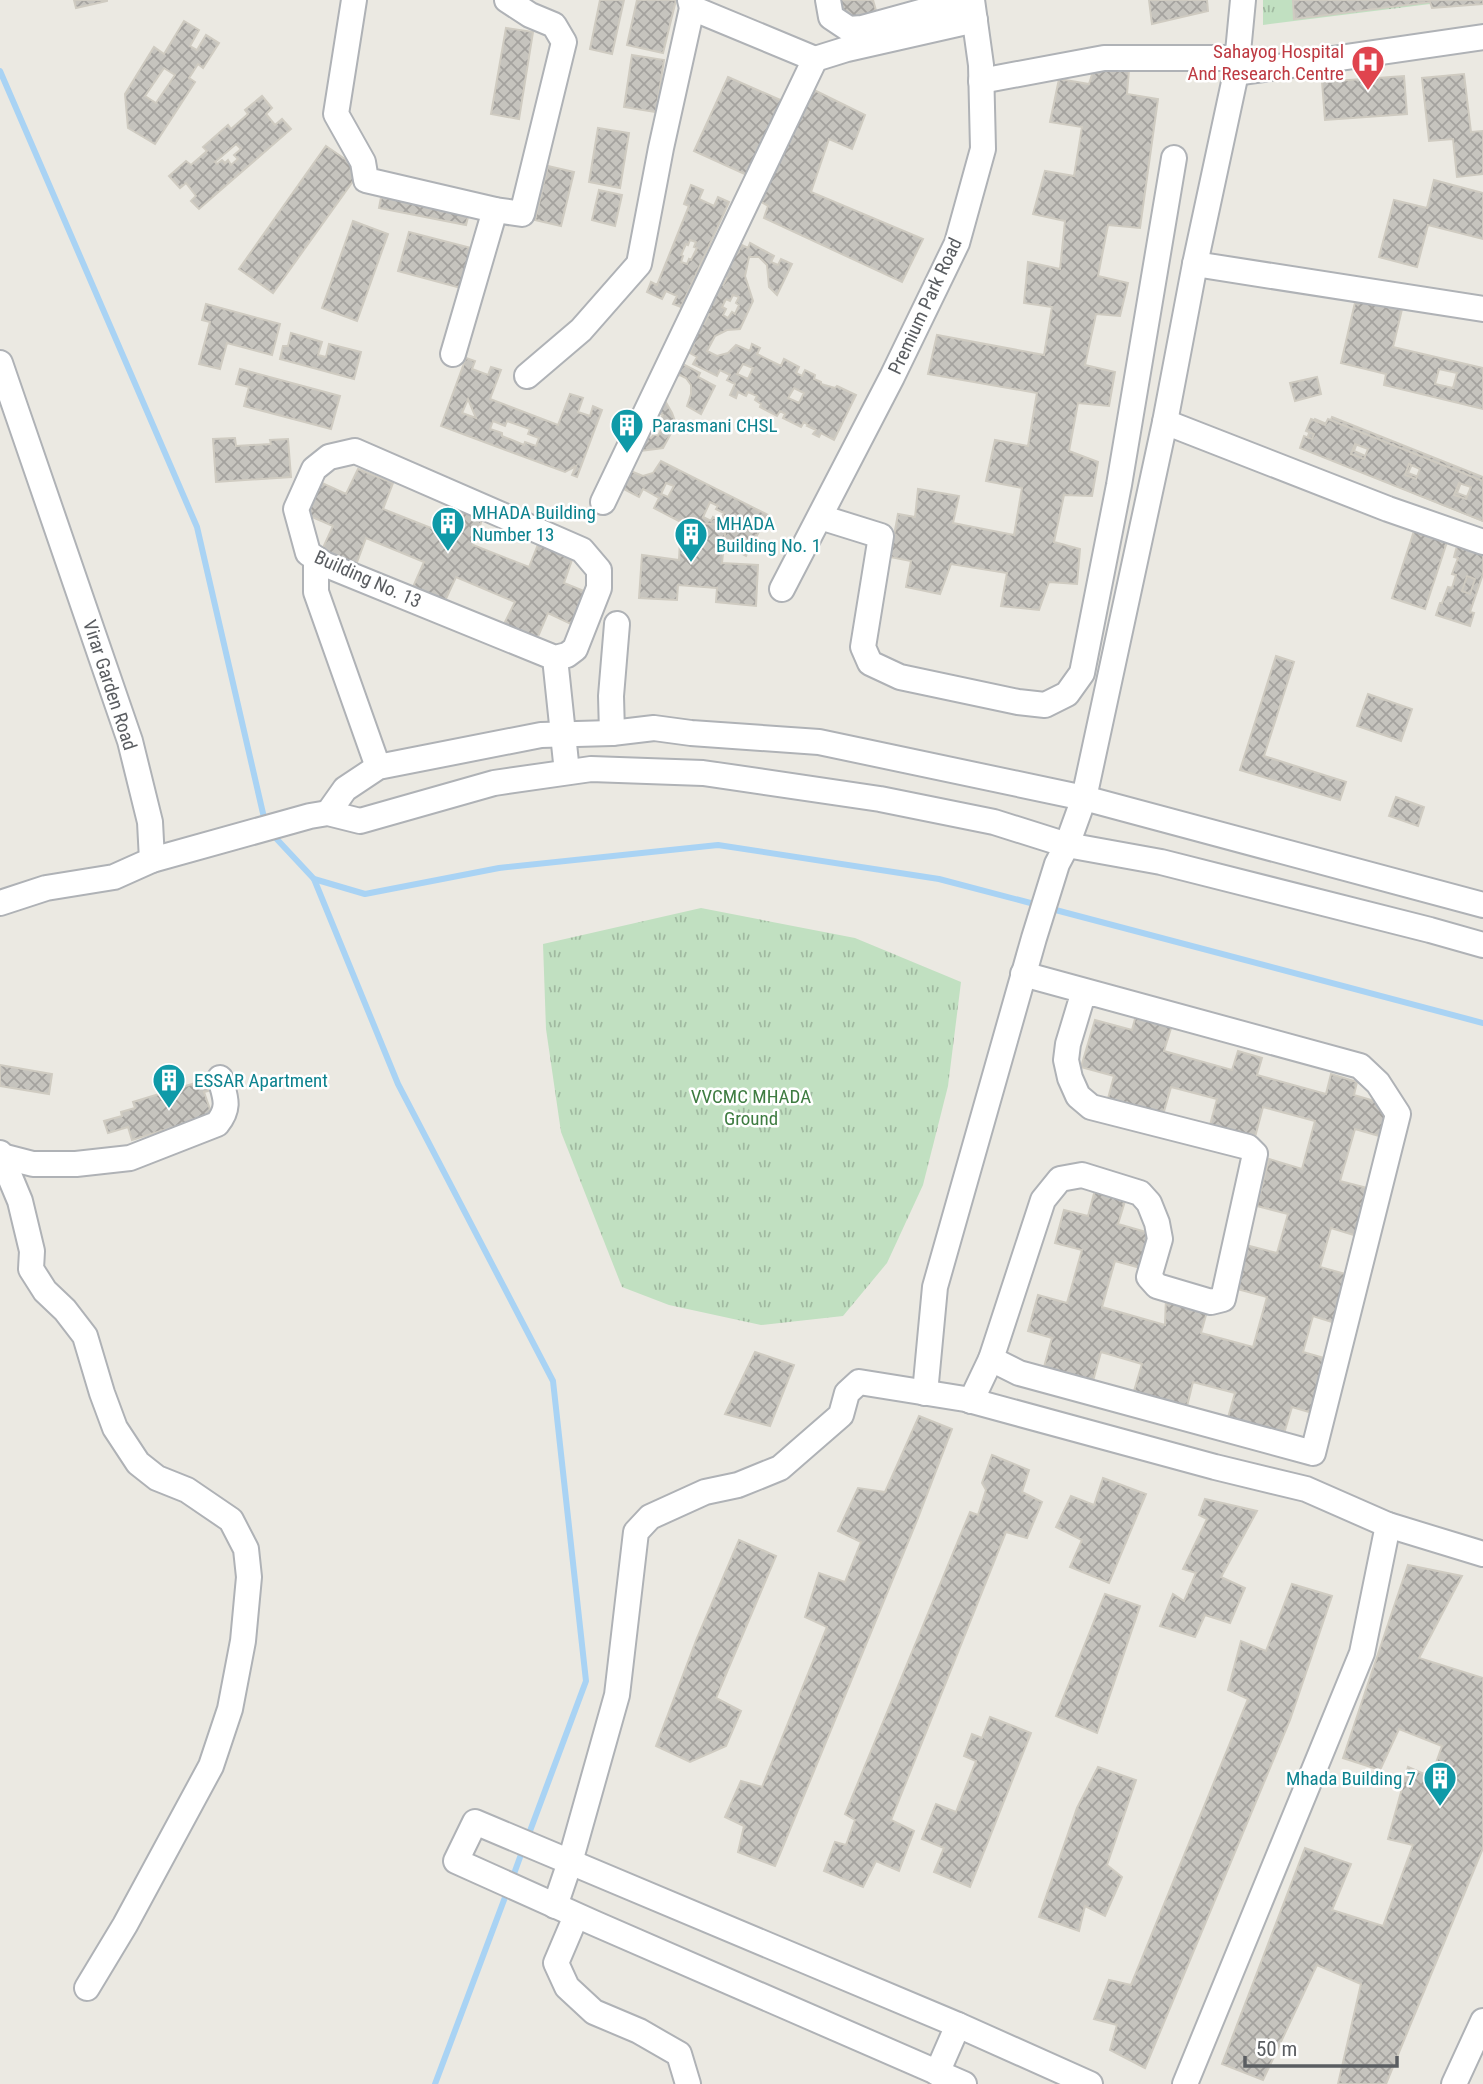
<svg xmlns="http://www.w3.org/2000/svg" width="1483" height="2084" font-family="'Roboto Condensed',sans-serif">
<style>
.park{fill:url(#park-tufts)}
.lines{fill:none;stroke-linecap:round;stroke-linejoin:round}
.stream{stroke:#a9d3f4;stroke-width:6}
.building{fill:url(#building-cross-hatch);stroke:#cfcbc1;stroke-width:2;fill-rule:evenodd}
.minor-casing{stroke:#afb2b6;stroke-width:28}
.minor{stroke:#fff;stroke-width:24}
.labels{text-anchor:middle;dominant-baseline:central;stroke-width:5;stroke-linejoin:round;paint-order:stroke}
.health-label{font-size:19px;fill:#be3a42;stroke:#fff;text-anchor:end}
.street-label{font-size:19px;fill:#5a5d61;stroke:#fff}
.culture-label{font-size:19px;fill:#0d838f;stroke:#fff;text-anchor:start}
.park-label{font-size:19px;fill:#3e7c41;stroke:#fff}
</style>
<defs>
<pattern id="park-tufts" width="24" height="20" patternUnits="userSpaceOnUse" patternTransform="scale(1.75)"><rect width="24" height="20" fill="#c1e0c1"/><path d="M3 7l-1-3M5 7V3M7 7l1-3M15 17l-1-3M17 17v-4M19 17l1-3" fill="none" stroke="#a0b9a0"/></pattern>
<pattern id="building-cross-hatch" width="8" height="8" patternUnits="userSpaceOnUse" patternTransform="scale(1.75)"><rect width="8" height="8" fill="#c6c4be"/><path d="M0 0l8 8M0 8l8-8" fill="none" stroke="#a4a29e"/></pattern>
</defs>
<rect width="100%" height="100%" fill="#ebe9e2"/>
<g class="park">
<path d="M 1263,0 L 1462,0 L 1263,25 Z"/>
<path d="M 701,908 L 855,938 L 961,982 L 948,1086 L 923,1185 L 887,1263 L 843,1316 L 761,1325 L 669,1305 L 622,1287 L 561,1132 L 546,1029 L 543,944 Z"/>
</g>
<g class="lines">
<g class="stream">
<path d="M 0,71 L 197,527 L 265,822"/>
<path d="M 272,834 L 314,879 L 365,894 L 499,868 L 718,845 L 939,879 L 1038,905"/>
<path d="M 314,879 L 398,1084 L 553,1381 L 586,1681 L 527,1839"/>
<path d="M 1048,908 L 1483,1023"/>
<path d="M 511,1882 L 523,1849"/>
<path d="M 435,2084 L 507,1892"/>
</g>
</g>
<g class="building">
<path d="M 74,0 L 107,0 L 107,1 L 76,8 Z"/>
<path d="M 600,0 L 624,0 L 612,54 L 590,49 Z"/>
<path d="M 637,0 L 676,0 L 663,53 L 627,45 Z"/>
<path d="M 840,0 L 873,0 L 877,14 L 846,22 Z"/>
<path d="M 1149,0 L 1207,0 L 1208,11 L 1152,24 Z"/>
<path d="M 1293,0 L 1483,0 L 1483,4 L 1432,8 L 1430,2 L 1294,19 Z"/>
<path d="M 184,21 L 199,30 L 190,46 L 197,50 L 206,35 L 219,43 L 203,68 L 198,64 L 189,78 L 195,82 L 155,144 L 128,128 L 125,94 L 154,47 L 164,54 ZM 164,68 L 175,75 L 156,103 L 145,96 Z"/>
<path d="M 506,28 L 533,32 L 519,119 L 491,114 Z"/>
<path d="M 632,55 L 664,60 L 656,112 L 624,107 Z"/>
<path d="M 1095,65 L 1129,70 L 1127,94 L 1158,99 L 1140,228 L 1108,225 L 1098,276 L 1128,283 L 1120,316 L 1096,314 L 1085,365 L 1115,372 L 1109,406 L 1078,403 L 1069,451 L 1098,462 L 1092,496 L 1064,495 L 1054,542 L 1080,549 L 1077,584 L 1049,582 L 1039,610 L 1001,606 L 1007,573 L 951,564 L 940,594 L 906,587 L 911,561 L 890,557 L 898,514 L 915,517 L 918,489 L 959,496 L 953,523 L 1014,535 L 1022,488 L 986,481 L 995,440 L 1028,446 L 1037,393 L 928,374 L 937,335 L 1044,355 L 1052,307 L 1024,303 L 1028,262 L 1060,269 L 1065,221 L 1033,214 L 1045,171 L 1074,176 L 1082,127 L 1050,122 L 1059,79 L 1089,84 Z"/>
<path d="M 1464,74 L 1471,132 L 1483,131 L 1483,174 L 1457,177 L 1453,139 L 1429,141 L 1422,78 Z"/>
<path d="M 1404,76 L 1407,114 L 1325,120 L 1322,82 Z"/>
<path d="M 728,77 L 785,102 L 751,177 L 694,151 Z"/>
<path d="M 810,88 L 865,115 L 852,149 L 829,139 L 811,192 L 923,239 L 902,282 L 764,218 L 768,206 L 760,201 Z"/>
<path d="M 262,96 L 272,108 L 266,114 L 275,125 L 282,119 L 291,129 L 199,209 L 191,201 L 196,196 L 186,183 L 180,188 L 169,176 L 186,161 L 191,165 L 207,151 L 203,147 L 228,125 L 231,129 L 248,114 L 245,110 ZM 236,144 L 241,149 L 234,155 L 238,159 L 231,165 L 228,160 L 225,163 L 222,160 L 217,164 L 215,162 Z"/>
<path d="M 598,128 L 629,133 L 620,188 L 589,182 Z"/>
<path d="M 326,146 L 361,170 L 273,293 L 239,269 Z"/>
<path d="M 548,166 L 574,172 L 561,226 L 535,220 Z"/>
<path d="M 1434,180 L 1483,193 L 1483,239 L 1428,225 L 1417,267 L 1379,257 L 1394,200 L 1427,208 Z"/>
<path d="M 691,185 L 703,190 L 699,199 L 714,206 L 718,197 L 729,202 L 681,307 L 673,304 L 677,296 L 666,291 L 662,299 L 647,292 L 651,282 L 657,285 L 689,206 L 684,204 ZM 690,240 L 696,242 L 694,247 L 697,248 L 691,260 L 689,259 L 687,264 L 681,262 L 683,256 L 681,255 L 686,244 L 688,245 Z"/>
<path d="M 383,187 L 471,205 L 466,225 L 379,208 Z"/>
<path d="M 599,190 L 622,195 L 615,226 L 592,220 Z"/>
<path d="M 353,221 L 388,234 L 357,321 L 322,308 Z"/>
<path d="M 409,232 L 471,248 L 461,288 L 398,271 Z"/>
<path d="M 750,243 L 774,256 L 771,262 L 778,265 L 781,259 L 792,264 L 777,295 L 769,287 L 767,265 L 759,257 L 749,257 L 745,276 L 753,301 L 740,329 L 727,330 L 715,336 L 707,351 L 717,356 L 728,353 L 736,345 L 750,351 L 752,344 L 760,348 L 757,354 L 781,366 L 784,359 L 799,367 L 796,373 L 802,376 L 805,370 L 815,375 L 814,379 L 821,382 L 821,384 L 835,388 L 837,386 L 856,395 L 834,440 L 821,433 L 819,437 L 813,434 L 816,430 L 807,426 L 808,425 L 804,422 L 801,427 L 783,418 L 785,414 L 780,411 L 777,416 L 760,407 L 761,404 L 755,400 L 757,396 L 748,392 L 746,396 L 738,392 L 736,398 L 730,395 L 735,384 L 727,380 L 730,375 L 720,370 L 717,376 L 693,364 L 697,357 L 690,353 L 694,344 L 691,342 L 701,322 L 704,324 L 709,314 L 705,312 L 720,283 L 723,285 L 727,278 L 724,276 L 735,253 L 737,254 L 742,245 L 748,248 ZM 733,295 L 739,297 L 736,303 L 739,305 L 735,314 L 732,312 L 728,318 L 723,315 L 726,309 L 722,307 L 726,299 L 730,301 ZM 743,364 L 753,368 L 748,379 L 737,374 ZM 794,388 L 804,393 L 799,403 L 788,398 Z"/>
<path d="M 1357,294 L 1403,305 L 1393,347 L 1483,368 L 1483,409 L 1384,385 L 1386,374 L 1341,363 ZM 1439,369 L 1457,373 L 1453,388 L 1435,384 Z"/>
<path d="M 206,304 L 280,324 L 272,355 L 227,343 L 220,369 L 199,364 L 210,322 L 202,320 Z"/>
<path d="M 291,333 L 322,342 L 318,355 L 326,357 L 329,344 L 361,352 L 354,379 L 280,359 L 283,346 L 288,346 Z"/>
<path d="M 466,358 L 475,361 L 472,369 L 488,375 L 491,367 L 501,370 L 490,399 L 558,425 L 570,394 L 583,398 L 578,412 L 590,416 L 593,406 L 602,410 L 577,477 L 572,475 L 576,466 L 565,472 L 441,426 ZM 468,399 L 476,418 L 462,413 ZM 493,421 L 505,426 L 507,421 L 530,429 L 528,434 L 539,438 L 536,446 L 525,442 L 524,445 L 502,436 L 502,433 L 490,429 Z"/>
<path d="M 677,361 L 700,373 L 698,377 L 715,386 L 701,414 L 687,406 L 691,394 L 691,385 L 686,378 L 680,375 L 671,378 L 664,399 L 672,413 L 676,424 L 663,448 L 640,451 L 628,470 L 643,476 L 653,473 L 661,461 L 768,515 L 746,556 L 654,508 L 659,498 L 643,489 L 639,497 L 614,484 ZM 656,412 L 663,415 L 659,422 L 664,424 L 658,436 L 654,434 L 651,438 L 646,435 ZM 666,483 L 674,486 L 668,497 L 661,494 ZM 710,502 L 718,506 L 716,509 L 724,513 L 720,521 L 713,517 L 711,521 L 703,517 Z"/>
<path d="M 240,369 L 340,396 L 331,429 L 244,406 L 249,387 L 236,384 Z"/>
<path d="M 1317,377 L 1321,394 L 1295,401 L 1290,383 Z"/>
<path d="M 1332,417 L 1483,477 L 1483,521 L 1303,448 L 1315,419 L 1329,425 ZM 1359,438 L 1377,445 L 1372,459 L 1354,451 ZM 1413,462 L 1425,467 L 1421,478 L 1408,473 ZM 1462,480 L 1478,487 L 1473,499 L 1457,493 Z"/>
<path d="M 1311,419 L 1325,425 L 1328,419 L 1483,481 L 1483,521 L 1300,448 L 1304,436 L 1312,439 L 1314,434 L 1306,431 ZM 1355,444 L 1368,449 L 1364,459 L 1351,454 ZM 1409,464 L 1420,469 L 1416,479 L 1405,475 ZM 1459,483 L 1471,487 L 1466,499 L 1454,495 Z"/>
<path d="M 235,438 L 236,446 L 271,444 L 270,440 L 288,439 L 291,477 L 216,482 L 213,439 Z"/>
<path d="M 358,469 L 393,483 L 383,509 L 436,530 L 448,505 L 482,520 L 473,545 L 529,567 L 539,542 L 573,557 L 564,583 L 589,593 L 575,626 L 548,613 L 537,639 L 504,624 L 515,602 L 456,577 L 445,601 L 413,587 L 424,562 L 366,538 L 356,565 L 322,550 L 333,526 L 305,514 L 318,481 L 346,494 Z"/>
<path d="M 681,522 L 726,525 L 722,563 L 758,565 L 756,606 L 716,602 L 717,588 L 678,585 L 677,600 L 639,598 L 642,555 L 679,560 Z"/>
<path d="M 1414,531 L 1447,542 L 1425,609 L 1392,598 Z"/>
<path d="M 1457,546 L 1483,555 L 1483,574 L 1470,612 L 1474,613 L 1470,626 L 1436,615 L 1440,603 L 1442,603 L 1448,587 L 1452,588 L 1456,575 L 1452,574 L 1458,558 L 1454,557 Z"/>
<path d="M 1467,576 L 1475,579 L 1470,594 L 1462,591 Z"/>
<path d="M 1276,656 L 1294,662 L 1264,756 L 1346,782 L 1340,800 L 1240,770 Z"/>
<path d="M 1368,694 L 1412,709 L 1401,741 L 1357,726 Z"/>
<path d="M 1396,797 L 1424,807 L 1418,826 L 1389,816 Z"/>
<path d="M 1136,1015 L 1172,1025 L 1164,1051 L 1232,1070 L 1238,1051 L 1262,1058 L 1257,1075 L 1326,1094 L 1331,1074 L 1357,1082 L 1354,1095 L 1388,1105 L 1379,1136 L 1355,1129 L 1340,1181 L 1371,1189 L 1357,1236 L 1331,1228 L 1320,1267 L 1349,1275 L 1335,1323 L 1313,1316 L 1303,1352 L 1331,1360 L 1319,1415 L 1292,1407 L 1283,1437 L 1227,1421 L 1235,1393 L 1193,1382 L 1187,1406 L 1134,1391 L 1142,1364 L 1101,1352 L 1093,1381 L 1044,1367 L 1052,1338 L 1028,1331 L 1038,1295 L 1067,1303 L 1082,1250 L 1055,1243 L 1064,1210 L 1088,1216 L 1095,1190 L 1126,1198 L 1118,1224 L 1153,1234 L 1144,1269 L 1115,1261 L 1102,1307 L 1165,1325 L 1166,1296 L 1208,1308 L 1201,1333 L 1253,1347 L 1267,1297 L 1230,1287 L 1242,1244 L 1277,1253 L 1288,1214 L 1257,1206 L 1269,1159 L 1302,1169 L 1315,1121 L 1263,1107 L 1255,1137 L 1210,1125 L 1217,1099 L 1171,1087 L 1161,1122 L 1106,1106 L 1114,1076 L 1081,1067 L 1095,1020 L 1132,1030 Z"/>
<path d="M 0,1065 L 52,1074 L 49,1094 L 0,1086 Z"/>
<path d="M 215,1077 L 219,1088 L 204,1092 L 212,1115 L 132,1140 L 128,1127 L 108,1133 L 104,1121 L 122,1116 L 121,1112 L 135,1108 L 133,1102 Z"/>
<path d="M 755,1352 L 794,1365 L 770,1426 L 725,1414 Z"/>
<path d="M 919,1416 L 952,1429 L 918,1518 L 775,1866 L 738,1852 L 744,1826 L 725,1817 L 741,1781 L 762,1787 L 827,1627 L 805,1617 L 819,1573 L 845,1582 L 861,1542 L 838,1531 L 858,1488 L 885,1492 Z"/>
<path d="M 992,1455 L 1029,1470 L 1022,1492 L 1042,1502 L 1027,1538 L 1006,1532 L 891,1820 L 914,1831 L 899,1871 L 876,1861 L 863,1887 L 824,1871 L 835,1842 L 846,1845 L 855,1820 L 845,1814 L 970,1512 L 978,1515 L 986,1490 L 982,1483 Z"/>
<path d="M 1103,1478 L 1146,1494 L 1109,1583 L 1070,1567 L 1082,1540 L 1056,1527 L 1071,1496 L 1094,1505 Z"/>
<path d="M 1205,1499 L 1257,1511 L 1221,1577 L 1245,1588 L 1230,1623 L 1205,1615 L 1195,1637 L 1160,1626 L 1173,1594 L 1184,1601 L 1196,1573 L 1183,1569 L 1207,1519 L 1199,1515 Z"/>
<path d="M 739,1540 L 776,1556 L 716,1698 L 741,1711 L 726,1746 L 690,1762 L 656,1746 L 697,1638 Z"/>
<path d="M 1408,1565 L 1462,1576 L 1419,1658 L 1483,1678 L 1483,1848 L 1386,2084 L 1338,2084 L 1361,1984 L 1317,1965 L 1263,2080 L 1222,2064 L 1305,1848 L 1351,1864 L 1332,1910 L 1383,1926 L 1413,1845 L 1388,1839 L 1408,1767 L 1431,1777 L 1442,1746 L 1399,1729 L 1380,1770 L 1343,1758 Z"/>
<path d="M 1292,1584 L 1332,1596 L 1290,1720 L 1145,2068 L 1110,2050 L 1117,2025 L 1094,2019 L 1109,1980 L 1131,1985 L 1248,1699 L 1228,1690 L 1241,1641 L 1266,1651 Z"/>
<path d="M 1105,1594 L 1140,1606 L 1097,1733 L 1056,1716 Z"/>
<path d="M 990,1717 L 1031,1733 L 970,1887 L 934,1872 L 944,1848 L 922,1839 L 936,1804 L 956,1812 L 976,1761 L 964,1756 L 972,1734 L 982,1738 Z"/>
<path d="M 1098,1767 L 1136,1780 L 1107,1865 L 1122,1877 L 1105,1916 L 1085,1906 L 1079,1931 L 1039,1917 L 1077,1808 Z"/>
</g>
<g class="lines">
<defs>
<g id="minor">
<path d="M 354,0 L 336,114 L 363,162 L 366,180 L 495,210 L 522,214 L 564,42 L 554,25 L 530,15 L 507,0"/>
<path d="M 828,0 L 831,17 L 849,29 L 862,28 L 964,0"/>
<path d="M 692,8 L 815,59"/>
<path d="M 1236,73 L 1483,37"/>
<path d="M 981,81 L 1104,58 L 1238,58"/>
<path d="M 1195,264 L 1483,309"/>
<path d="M 453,354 L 495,210"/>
<path d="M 0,363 L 130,741 L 150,822 L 152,860 L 114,877 L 46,888 L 0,903"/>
<path d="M 527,376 L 581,330 L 639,264 L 661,148 L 692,8 L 690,0"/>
<path d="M 1165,422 L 1388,509 L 1483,542"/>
<path d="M 603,502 L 815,59 L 847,49 L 975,20"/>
<path d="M 820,517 L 881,536 L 863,647 L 870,663 L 900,677 L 1018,702 L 1045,705 L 1067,694 L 1082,673 L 1119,485 L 1174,158"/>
<path d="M 316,559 L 316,592 L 378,767"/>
<path d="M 782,589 L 892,377 L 957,243 L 983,149 L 981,65 L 972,0"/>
<path d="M 555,658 L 567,655 L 575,649 L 599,588 L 599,570 L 582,550 L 355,451 L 329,457 L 314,469 L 296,509 L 308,553 L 324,564 L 555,658 L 567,772"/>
<path d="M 612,733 L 611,696 L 617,624"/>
<path d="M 328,813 L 345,789 L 378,767 L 541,735 L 612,733 L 654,728 L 691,733 L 819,742 L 1084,798 L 1483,905"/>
<path d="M 152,860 L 310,816 L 328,813 L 360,821 L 494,783 L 591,769 L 703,773 L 880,799 L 994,822 L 1067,845 L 1161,862 L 1430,930 L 1483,945"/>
<path d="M 1023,974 L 1360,1066 L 1378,1083 L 1398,1114 L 1313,1453 L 1019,1373 L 991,1359 L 1043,1200 L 1060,1179 L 1082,1175 L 1140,1193 L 1149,1203 L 1157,1223 L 1160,1239 L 1149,1277 L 1157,1286 L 1211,1302 L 1223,1299 L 1255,1154 L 1248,1147 L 1091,1107 L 1078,1096 L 1070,1078 L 1066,1060 L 1068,1044 L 1084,991"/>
<path d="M 0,1153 L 20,1201 L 32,1251 L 31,1269 L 45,1291 L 65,1310 L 85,1336 L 102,1393 L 115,1428 L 138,1463 L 157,1478 L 187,1490 L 231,1520 L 246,1549 L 249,1577 L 243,1641 L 230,1709 L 211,1766 L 125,1925 L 87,1988"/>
<path d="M 2,1156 L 33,1164 L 76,1164 L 130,1158 L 217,1124 C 231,1107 225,1097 220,1078"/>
<path d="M 925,1393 L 935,1287 L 1034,938 L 1057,864 L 1067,845 L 1084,798 L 1165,422 L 1195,264 L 1236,73 L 1243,0"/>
<path d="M 971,1401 L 991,1359"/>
<path d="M 555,1906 L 570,1862 L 617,1695 L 636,1532 L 650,1517 L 705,1492 L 738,1485 L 780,1468 L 841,1415 L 847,1393 L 859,1382 L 965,1399 L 1215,1467 L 1306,1489 L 1388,1525 L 1483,1554"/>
<path d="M 576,1916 L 556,1963 L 567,1987 L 594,2012 L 639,2031 L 679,2054 L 688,2084"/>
<path d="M 937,2073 L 958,2025"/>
<path d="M 964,2084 L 594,1923 L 456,1861 L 475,1822 L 958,2025 L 1090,2084"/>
<path d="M 1185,2084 L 1362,1653 L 1388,1525"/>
<path d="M 1454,2084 L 1483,2021"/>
</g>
</defs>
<use href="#minor" class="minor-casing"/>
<use href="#minor" class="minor"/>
</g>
<defs>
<symbol id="hospital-pin" viewBox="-11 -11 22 30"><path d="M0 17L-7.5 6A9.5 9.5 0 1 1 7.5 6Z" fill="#e0444e" stroke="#fff"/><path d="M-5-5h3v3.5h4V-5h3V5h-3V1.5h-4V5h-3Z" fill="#fff"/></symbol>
<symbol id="building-pin" viewBox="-11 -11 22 30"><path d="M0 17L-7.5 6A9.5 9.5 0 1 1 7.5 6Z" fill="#0f9aa8" stroke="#fff"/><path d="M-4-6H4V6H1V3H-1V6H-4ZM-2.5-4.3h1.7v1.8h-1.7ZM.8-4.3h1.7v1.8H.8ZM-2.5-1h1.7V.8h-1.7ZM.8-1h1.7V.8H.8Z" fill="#fff"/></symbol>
</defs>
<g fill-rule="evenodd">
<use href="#hospital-pin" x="1349" y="43" width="38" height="52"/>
<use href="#building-pin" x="608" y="406" width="38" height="52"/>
<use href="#building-pin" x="429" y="504" width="38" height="52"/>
<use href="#building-pin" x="672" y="515" width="38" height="52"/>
<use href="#building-pin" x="150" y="1061" width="38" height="52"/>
<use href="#building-pin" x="1421" y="1759" width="38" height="52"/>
</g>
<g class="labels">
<g class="health-label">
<text x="1344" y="51">Sahayog Hospital<tspan x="1344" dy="22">And Research Centre</tspan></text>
</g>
<g class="street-label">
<text transform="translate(925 306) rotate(-65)">Premium Park Road</text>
<text transform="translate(368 579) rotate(24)">Building No. 13</text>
<text transform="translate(110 685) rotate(72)">Virar Garden Road</text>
</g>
<g class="culture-label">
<text x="652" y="425">Parasmani CHSL</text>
<text x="472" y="512">MHADA Building<tspan x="472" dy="22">Number 13</tspan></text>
<text x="716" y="523">MHADA<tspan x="716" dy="22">Building No. 1</tspan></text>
<text x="194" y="1080">ESSAR Apartment</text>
<text x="1416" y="1778" text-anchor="end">Mhada Building 7</text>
</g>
<g class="park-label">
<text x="751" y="1096">VVCMC MHADA<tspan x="751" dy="22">Ground</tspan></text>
</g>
</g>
<path d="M1245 2056v10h152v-10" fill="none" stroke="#5a5d61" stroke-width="3.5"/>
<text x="1256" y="2056" font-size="21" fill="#5a5d61" stroke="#ffffff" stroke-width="5" paint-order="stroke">50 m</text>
</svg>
